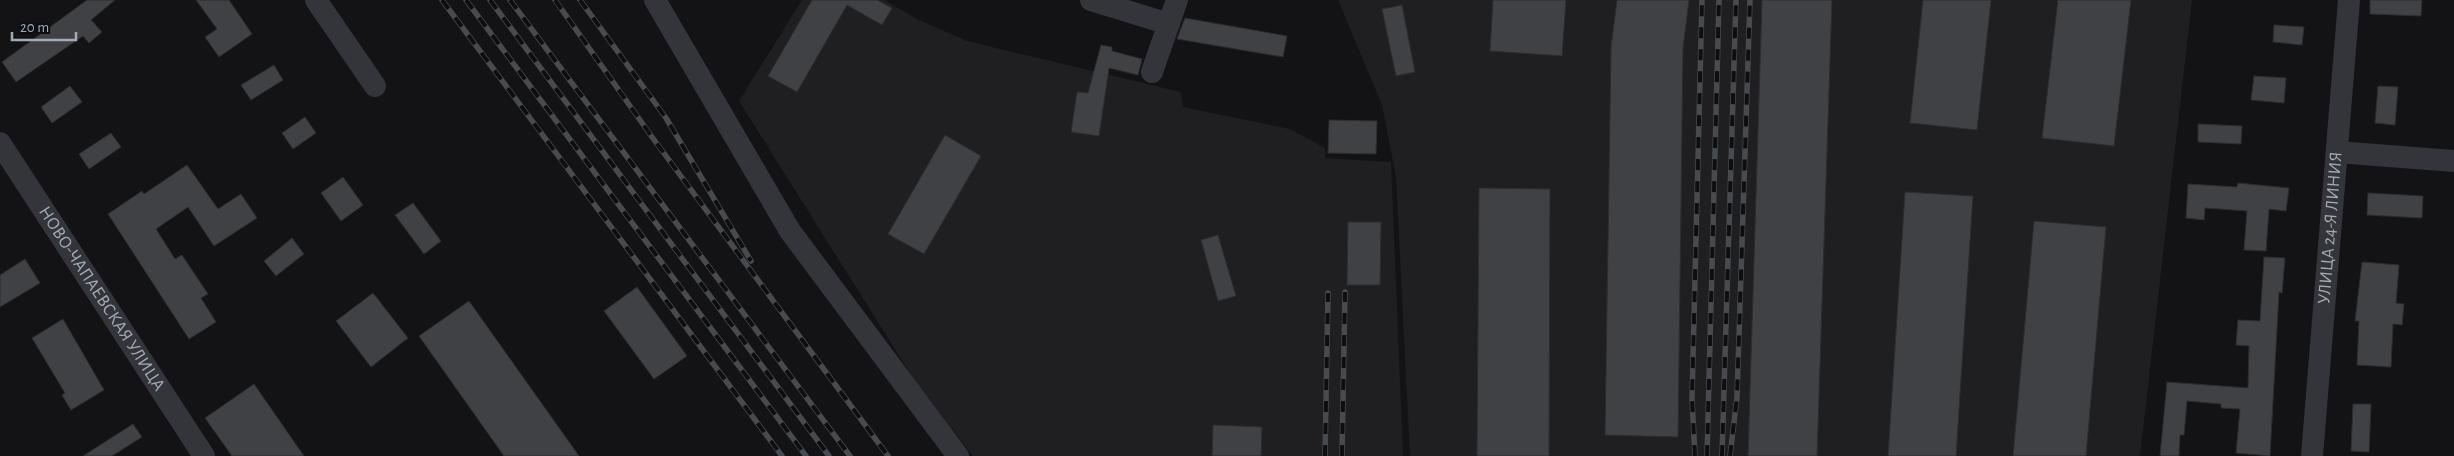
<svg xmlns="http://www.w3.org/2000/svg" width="2454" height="456" font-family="'Alegreya Sans',sans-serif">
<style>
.built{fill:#1f1f22}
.building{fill:#3f4145;stroke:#2d2d31}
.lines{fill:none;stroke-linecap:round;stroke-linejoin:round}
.minor{stroke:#34353a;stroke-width:22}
.rail-casing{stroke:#474a4f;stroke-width:5.5}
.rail{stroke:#0e0e10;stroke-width:4;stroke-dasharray:11;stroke-linecap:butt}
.labels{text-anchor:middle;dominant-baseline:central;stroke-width:5;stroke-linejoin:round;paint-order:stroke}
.street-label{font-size:18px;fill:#a3abb6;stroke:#0e0e10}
</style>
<rect width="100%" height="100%" fill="#131315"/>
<g class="built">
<path d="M 802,0 L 884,0 L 919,20 L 967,41 L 1181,92 L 1183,107 L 1290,129 L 1325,148 L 1325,158 L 1391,162 L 1403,456 L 973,456 L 913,378 L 739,101 Z"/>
<path d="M 1338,0 L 2192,0 L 2140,456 L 1410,456 L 1396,177 L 1382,105 Z"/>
</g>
<g class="building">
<path d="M 87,0 L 115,0 L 91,20 L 102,32 L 89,43 L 83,36 L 16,82 L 2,62 Z"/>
<path d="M 196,0 L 229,0 L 252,34 L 219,57 L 205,37 L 217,29 Z"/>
<path d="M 812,0 L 877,0 L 892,8 L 882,25 L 847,5 L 797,92 L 768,76 Z"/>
<path d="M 1493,0 L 1566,0 L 1562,56 L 1490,51 Z"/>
<path d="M 1617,0 L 1689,0 L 1683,48 L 1678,437 L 1605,435 L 1611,47 Z"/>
<path d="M 1762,0 L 1832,0 L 1817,456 L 1748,456 Z"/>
<path d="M 1923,0 L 1991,0 L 1977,130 L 1910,123 Z"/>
<path d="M 2058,0 L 2131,0 L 2114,146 L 2042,138 Z"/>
<path d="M 2370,0 L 2422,0 L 2421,16 L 2370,14 Z"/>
<path d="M 1402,5 L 1415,72 L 1396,76 L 1382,9 Z"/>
<path d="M 1185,18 L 1287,36 L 1283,57 L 1177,39 Z"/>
<path d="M 2274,25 L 2304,27 L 2302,45 L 2273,42 Z"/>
<path d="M 1101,45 L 1112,47 L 1112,51 L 1142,59 L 1138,75 L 1109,68 L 1099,136 L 1071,132 L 1077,92 L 1088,93 Z"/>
<path d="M 274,65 L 283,80 L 251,100 L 241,85 Z"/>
<path d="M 2254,76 L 2286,78 L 2284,103 L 2251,100 Z"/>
<path d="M 70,86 L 82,102 L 52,123 L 41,107 Z"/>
<path d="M 2378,86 L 2398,87 L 2395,125 L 2375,123 Z"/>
<path d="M 305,117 L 316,133 L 293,149 L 282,133 Z"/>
<path d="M 1329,120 L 1377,121 L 1376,154 L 1328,153 Z"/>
<path d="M 2198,124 L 2242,126 L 2241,144 L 2198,142 Z"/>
<path d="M 111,133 L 121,147 L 89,169 L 79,154 Z"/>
<path d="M 945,135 L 981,156 L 924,254 L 888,234 Z"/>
<path d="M 187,165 L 218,209 L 241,194 L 257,218 L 214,246 L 188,207 L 156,229 L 175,259 L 182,255 L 208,294 L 201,298 L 216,322 L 189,339 L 108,214 L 142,191 L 144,194 Z"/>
<path d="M 343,177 L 363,205 L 341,221 L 321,193 Z"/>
<path d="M 2238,183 L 2289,188 L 2286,211 L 2269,209 L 2266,251 L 2244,250 L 2247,211 L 2205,208 L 2204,220 L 2186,218 L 2188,184 L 2237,187 Z"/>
<path d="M 1479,188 L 1550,189 L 1549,456 L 1477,456 Z"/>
<path d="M 1905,192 L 1973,196 L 1956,456 L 1888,456 Z"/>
<path d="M 2368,193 L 2423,196 L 2422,218 L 2367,215 Z"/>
<path d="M 413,203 L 441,241 L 424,254 L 395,215 Z"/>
<path d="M 2034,221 L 2106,227 L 2086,456 L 2013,456 Z"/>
<path d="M 1348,222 L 1381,222 L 1380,285 L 1347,285 Z"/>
<path d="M 1218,235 L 1236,296 L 1218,301 L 1201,240 Z"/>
<path d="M 292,238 L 304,254 L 276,276 L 264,261 Z"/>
<path d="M 2264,257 L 2285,258 L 2282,293 L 2279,292 L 2270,456 L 2236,453 L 2240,409 L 2221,408 L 2221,404 L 2187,401 L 2184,435 L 2180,435 L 2179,456 L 2160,456 L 2167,382 L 2248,388 L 2249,346 L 2236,345 L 2238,320 L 2260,321 Z"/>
<path d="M 25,259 L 40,283 L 0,307 L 0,275 Z"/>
<path d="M 2362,262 L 2399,265 L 2396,303 L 2404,304 L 2402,325 L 2393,324 L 2391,367 L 2357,365 L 2359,321 L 2355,321 Z"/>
<path d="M 637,287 L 687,356 L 654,379 L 604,311 Z"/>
<path d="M 373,293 L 408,338 L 371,367 L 336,321 Z"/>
<path d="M 469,301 L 579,456 L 504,456 L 419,336 Z"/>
<path d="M 63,319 L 104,390 L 71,410 L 62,395 L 65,393 L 32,338 Z"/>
<path d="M 254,384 L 304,456 L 232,456 L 205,418 Z"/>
<path d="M 2353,404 L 2371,404 L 2369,452 L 2351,451 Z"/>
<path d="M 133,424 L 142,437 L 112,456 L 83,456 Z"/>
<path d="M 1213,425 L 1262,427 L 1261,456 L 1212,456 Z"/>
</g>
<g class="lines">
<g class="minor">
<path d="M 316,0 L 375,86"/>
<path d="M 655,0 L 790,231 L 958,456"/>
<path d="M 1091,0 L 1169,24"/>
<path d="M 1152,72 L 1177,0"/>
<path id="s1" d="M 0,143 L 204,456"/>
<path d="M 2337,152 L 2454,161"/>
<path id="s2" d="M 2312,456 L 2349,0"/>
</g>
<defs>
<g id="rail">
<path d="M 442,0 L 782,456"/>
<path d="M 466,0 L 806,456"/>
<path d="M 490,0 L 829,456"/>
<path d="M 510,0 L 850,456"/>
<path d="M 555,0 L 652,137 L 888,456"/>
<path d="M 580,0 L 666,118 L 751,261"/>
<path d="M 1325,456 L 1328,293"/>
<path d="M 1342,456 L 1345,292"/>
<path d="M 1695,456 L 1692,399 L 1702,0"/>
<path d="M 1707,456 L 1719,0"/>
<path d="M 1722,456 L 1736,0"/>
<path d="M 1730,456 L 1737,397 L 1750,0"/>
</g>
</defs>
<use href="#rail" class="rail-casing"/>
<use href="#rail" class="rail"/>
</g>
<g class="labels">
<g class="street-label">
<text stroke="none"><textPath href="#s2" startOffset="229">УЛИЦА 24-Я ЛИНИЯ</textPath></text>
<text stroke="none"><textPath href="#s1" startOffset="186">НОВО-ЧАПАЕВСКАЯ УЛИЦА</textPath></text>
</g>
</g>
<path d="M12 32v8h64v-8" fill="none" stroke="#a3abb6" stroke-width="2.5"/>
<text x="20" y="32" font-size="15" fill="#a3abb6" stroke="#0e0e10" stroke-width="4" paint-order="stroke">20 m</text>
</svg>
